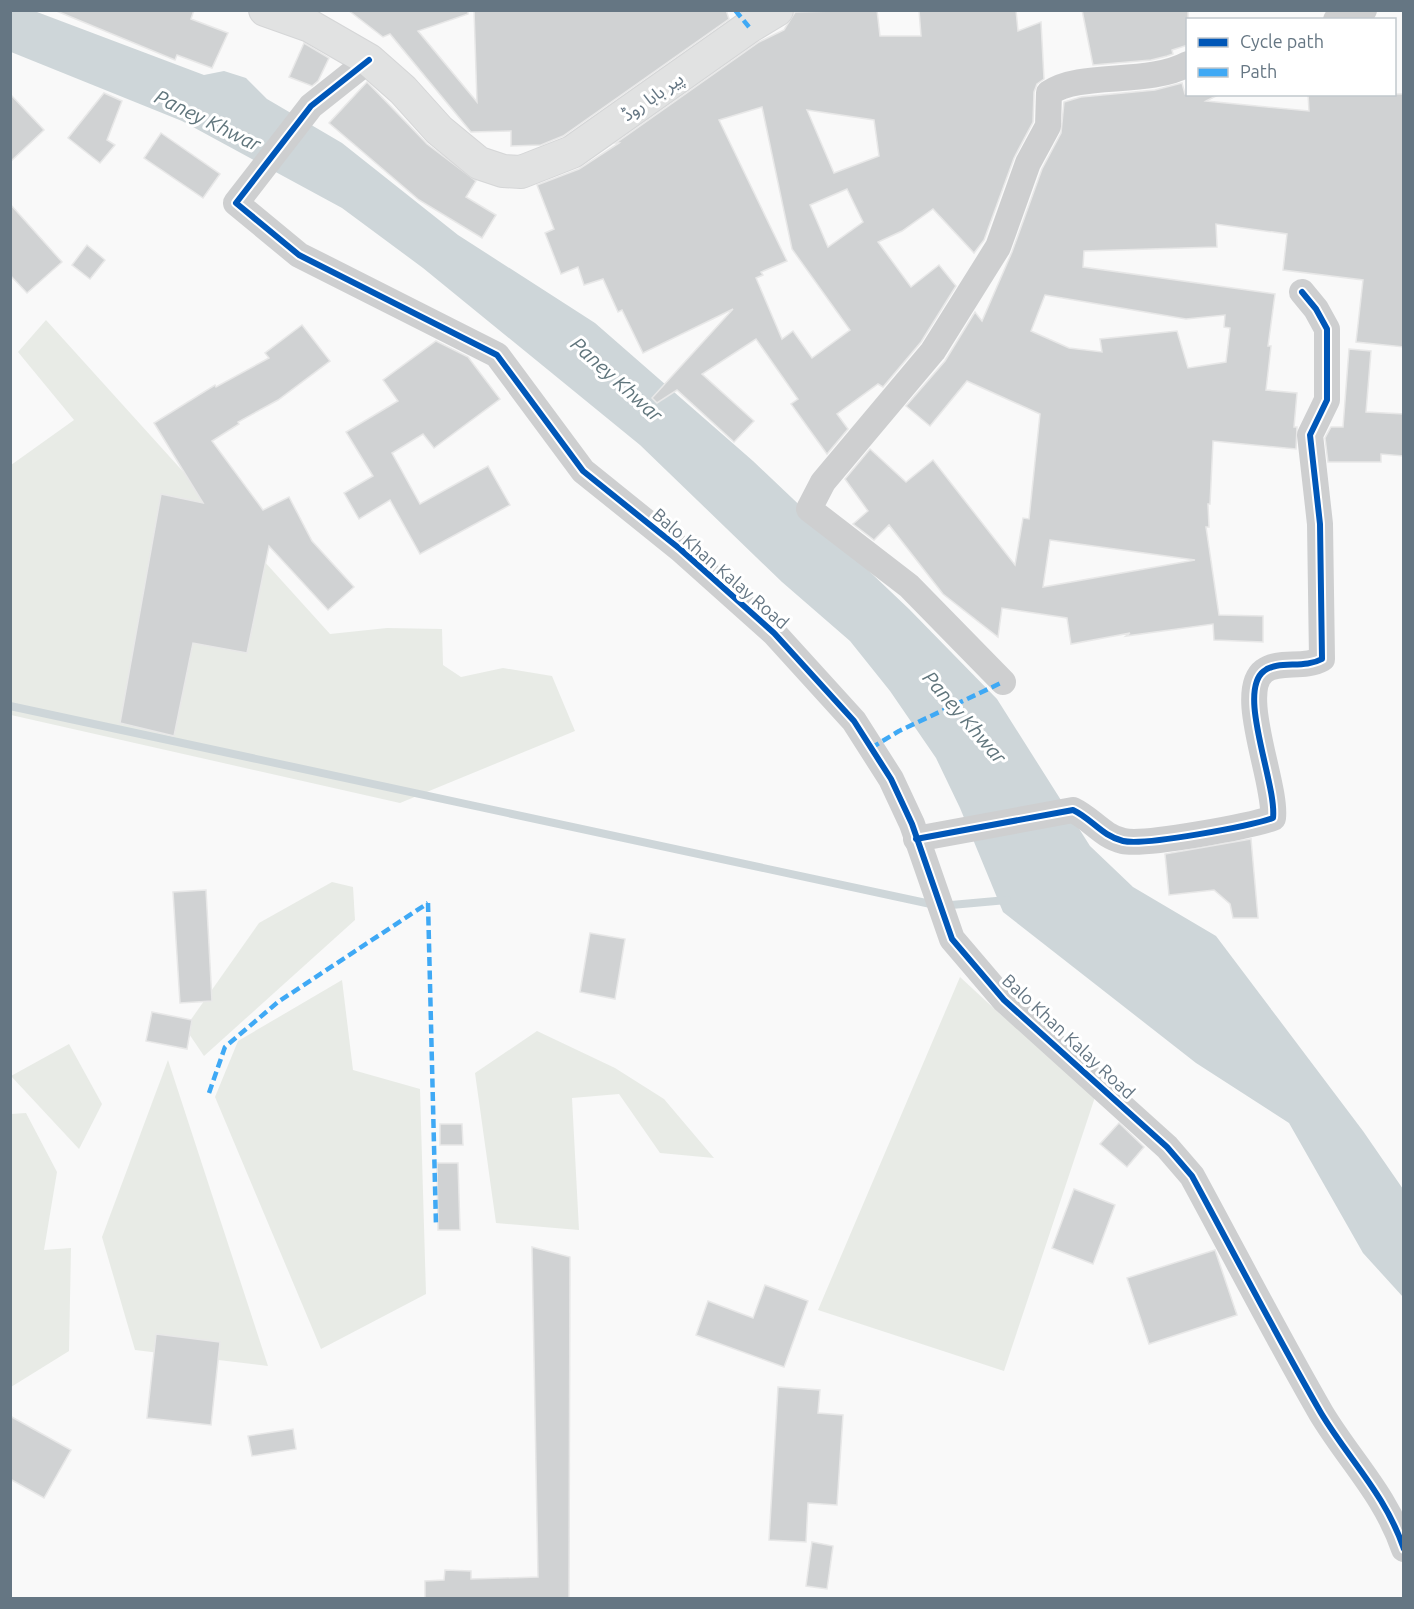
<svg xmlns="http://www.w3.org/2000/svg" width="1414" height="1609" font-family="Ubuntu,'Noto Sans Arabic',sans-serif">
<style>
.green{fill:#e8ebe6}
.water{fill:#ced6d9}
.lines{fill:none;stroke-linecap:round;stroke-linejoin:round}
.stream{stroke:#ced6d9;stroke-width:8}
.building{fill:#d0d2d3;stroke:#e8e8e8;stroke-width:1.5;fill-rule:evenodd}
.major-casing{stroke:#d5d6d7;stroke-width:34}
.minor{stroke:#cecfd0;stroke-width:26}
.major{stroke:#e1e2e2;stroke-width:32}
.quiet{stroke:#3fa9f5;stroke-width:4.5;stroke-dasharray:9 4.5;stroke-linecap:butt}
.cycleway-casing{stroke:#fff;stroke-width:10}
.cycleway{stroke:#0057b8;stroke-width:6}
.labels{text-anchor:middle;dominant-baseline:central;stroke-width:6;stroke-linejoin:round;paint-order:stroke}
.street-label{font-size:18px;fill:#657683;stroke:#fff}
.water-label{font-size:20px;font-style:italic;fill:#60757c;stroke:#fff}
</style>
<rect width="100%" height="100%" fill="#f9f9f9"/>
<g class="green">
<path d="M 46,320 L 330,634 L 387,628 L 442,629 L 443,665 L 461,677 L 503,668 L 552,676 L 575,731 L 400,803 L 11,715 L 11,465 L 74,420 L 18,352 Z"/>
<path d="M 332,882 L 353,887 L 355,920 L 204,1056 L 185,1028 L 259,923 Z"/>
<path d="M 960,977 L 1000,1014 L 1097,1091 L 1004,1371 L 818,1310 Z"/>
<path d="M 342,980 L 353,1070 L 420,1089 L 426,1294 L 321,1349 L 215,1097 L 238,1041 Z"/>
<path d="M 537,1031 L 615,1068 L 664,1099 L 714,1158 L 660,1153 L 619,1094 L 572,1098 L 579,1230 L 496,1223 L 475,1073 Z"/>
<path d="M 69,1044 L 102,1104 L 79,1149 L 11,1076 Z"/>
<path d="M 168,1060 L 268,1366 L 135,1350 L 102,1237 Z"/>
<path d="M 26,1113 L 57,1172 L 44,1250 L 71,1248 L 69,1351 L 11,1387 L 11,1114 Z"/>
</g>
<path class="water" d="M 10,11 L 37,12 L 204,75 L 224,71 L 246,78 L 267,99 L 342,143 L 458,235 L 595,323 L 753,461 L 909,609 L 997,699 L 1090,846 L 1133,887 L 1216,936 L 1363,1131 L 1403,1189 L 1403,1297 L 1363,1253 L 1289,1123 L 1196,1063 L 1003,912 L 960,808 L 936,758 L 890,691 L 850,641 L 782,582 L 640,445 L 423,268 L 342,208 L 182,121 L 11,52 Z"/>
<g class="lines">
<path class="stream" d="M 10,706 L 940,906 L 1007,900"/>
</g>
<g class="building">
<path d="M 54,10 L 194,10 L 191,19 L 228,33 L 212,68 L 177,55 L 175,60 Z"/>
<path d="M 348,10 L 468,10 L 468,14 L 418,31 L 477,102 L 474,10 L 726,10 L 729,19 L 563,136 L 541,145 L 511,146 L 511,131 L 471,132 L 390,34 L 383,37 Z"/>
<path d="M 877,10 L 880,36 L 921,36 L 919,10 L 1016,10 L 1018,31 L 1041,22 L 1044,79 L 1037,84 L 1034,92 L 1033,122 L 1014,158 L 984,240 L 974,253 L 933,209 L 902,231 L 878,242 L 911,287 L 939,265 L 956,286 L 921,342 L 883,387 L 878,384 L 837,414 L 848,429 L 827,454 L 791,404 L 798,399 L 756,339 L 702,374 L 754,421 L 734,442 L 677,390 L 657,403 L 652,398 L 733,309 L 643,353 L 622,310 L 618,312 L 603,279 L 584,285 L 578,267 L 561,274 L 545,233 L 554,229 L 537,185 L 579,169 L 619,143 L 616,143 L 759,42 L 784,30 L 795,12 ZM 762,107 L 792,249 L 850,330 L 812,358 L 793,331 L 782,339 L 756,278 L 763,275 L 761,272 L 787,261 L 719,120 ZM 807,110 L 874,120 L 879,156 L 834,173 ZM 847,189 L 863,222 L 828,247 L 810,205 Z"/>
<path d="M 1082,10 L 1188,10 L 1188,45 L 1172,50 L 1173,54 L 1167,56 L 1151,60 L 1093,65 Z"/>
<path d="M 304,43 L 329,58 L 318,81 L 312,86 L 289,77 Z"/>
<path d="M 367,82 L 427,144 L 476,181 L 466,197 L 496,215 L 482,238 L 419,200 L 329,123 Z"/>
<path d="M 1182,83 L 1185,94 L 1220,94 L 1206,101 L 1309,111 L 1308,94 L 1404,94 L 1404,347 L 1356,342 L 1363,280 L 1283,270 L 1287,234 L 1216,224 L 1217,247 L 1084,251 L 1083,267 L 1275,294 L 1268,346 L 1271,346 L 1266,390 L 1297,393 L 1294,427 L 1297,427 L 1296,449 L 1213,441 L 1210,504 L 1208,504 L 1209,527 L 1206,527 L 1219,615 L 1263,616 L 1263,642 L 1214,640 L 1213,624 L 1126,636 L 1130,633 L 1071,644 L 1067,618 L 1002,608 L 998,637 L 943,594 L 889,525 L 874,540 L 853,524 L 868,511 L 845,479 L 870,449 L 906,482 L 933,460 L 1015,565 L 1023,518 L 1029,519 L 1040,414 L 967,381 L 930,426 L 906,406 L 945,361 L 975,312 L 982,321 L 1012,252 L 1042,169 L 1061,133 L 1064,102 L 1081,97 L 1155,90 ZM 1045,295 L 1186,319 L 1225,315 L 1224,327 L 1230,328 L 1226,362 L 1188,368 L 1177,331 L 1100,339 L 1102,352 L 1069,348 L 1031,331 ZM 1050,540 L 1195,560 L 1043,587 Z"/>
<path d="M 104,93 L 122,101 L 107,140 L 115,145 L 100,163 L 68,138 Z"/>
<path d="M 10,94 L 44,130 L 10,162 Z"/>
<path d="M 161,133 L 220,174 L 203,198 L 144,158 Z"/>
<path d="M 10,204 L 62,262 L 27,293 L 10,275 Z"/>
<path d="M 87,245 L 105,260 L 90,279 L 72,265 Z"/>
<path d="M 302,325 L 330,361 L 278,400 L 238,422 L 239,424 L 212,441 L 263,510 L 289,497 L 312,541 L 354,587 L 328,610 L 269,546 L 247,653 L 193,643 L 174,736 L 120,723 L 161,494 L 203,503 L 154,423 L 215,385 L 216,387 L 269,358 L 265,353 Z"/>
<path d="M 436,341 L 468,357 L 500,399 L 434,448 L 423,434 L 392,453 L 420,504 L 488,466 L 510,505 L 420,554 L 390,500 L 359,519 L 344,493 L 373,476 L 346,432 L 398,401 L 383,380 Z"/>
<path d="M 1349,349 L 1371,351 L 1366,412 L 1404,414 L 1404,456 L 1381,454 L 1381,462 L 1328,462 L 1325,438 L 1331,427 L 1343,427 Z"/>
<path d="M 1251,839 L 1258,918 L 1233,918 L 1230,904 L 1214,890 L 1169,895 L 1165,854 Z"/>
<path d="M 206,890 L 212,1001 L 180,1003 L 173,892 Z"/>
<path d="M 590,933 L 625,939 L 615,999 L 580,992 Z"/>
<path d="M 152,1012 L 192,1020 L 187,1049 L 146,1041 Z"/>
<path d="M 1119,1123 L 1144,1147 L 1127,1167 L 1100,1144 Z"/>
<path d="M 440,1124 L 462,1124 L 463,1145 L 440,1145 Z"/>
<path d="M 437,1163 L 458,1163 L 460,1230 L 438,1230 Z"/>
<path d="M 1074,1189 L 1115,1205 L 1093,1264 L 1052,1248 Z"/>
<path d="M 532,1247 L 570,1257 L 569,1599 L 425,1599 L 425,1581 L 444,1580 L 445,1570 L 471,1571 L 471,1579 L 538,1577 Z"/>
<path d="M 1215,1250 L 1237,1315 L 1149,1344 L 1127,1278 Z"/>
<path d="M 765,1285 L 808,1301 L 784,1367 L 696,1335 L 708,1301 L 753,1318 Z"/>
<path d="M 156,1334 L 220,1342 L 211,1425 L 147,1418 Z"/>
<path d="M 778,1387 L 820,1390 L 818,1413 L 843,1415 L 837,1505 L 808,1503 L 806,1542 L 769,1540 Z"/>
<path d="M 10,1416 L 71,1450 L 44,1498 L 10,1479 Z"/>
<path d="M 293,1429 L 296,1449 L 252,1456 L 248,1436 Z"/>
<path d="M 812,1542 L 833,1546 L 827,1589 L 806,1586 Z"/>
</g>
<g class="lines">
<defs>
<path id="major" d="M 265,10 L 310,26 L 369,60 L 403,90 L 439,130 L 479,163 L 503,171 L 521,172 L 572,152 L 749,27 L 777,10"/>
</defs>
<use href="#major" class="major-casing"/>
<g class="minor">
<path d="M 1336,20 L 1364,10"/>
<path d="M 369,60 L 311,106 L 236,203 L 299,255 L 497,355 L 583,471 L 680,549 L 774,633 L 854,721 L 891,779 L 912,824 L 952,939 L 1004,1000 L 1167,1147 L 1192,1176 C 1235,1255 1276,1335 1321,1413 C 1350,1461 1385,1494 1404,1549"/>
<path d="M 1003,682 L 909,586 L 809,509 L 823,482 L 933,351 L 998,247 L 1028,163 L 1048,126 L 1049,93 C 1081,71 1147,86 1188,64"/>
<path d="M 916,839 L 1073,810 C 1092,819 1102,836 1123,841 C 1145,846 1250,826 1273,818 C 1277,784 1236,692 1264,671 C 1278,660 1304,669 1322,659 L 1320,524 L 1310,435 L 1327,400 L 1327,329 L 1316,309 L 1302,292"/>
</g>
<use href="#major" class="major"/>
<g class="quiet">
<path d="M 735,10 L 749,27"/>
<path d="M 871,748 L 899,731 L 1003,682"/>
<path d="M 428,903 L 436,1226"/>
<path d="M 209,1093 L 225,1047 L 278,1002 L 428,903"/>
</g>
<defs>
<g id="cycleway">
<path d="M 369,60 L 311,106 L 236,203 L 299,255 L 497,355 L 583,471 L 680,549 L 774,633 L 854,721 L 891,779 L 912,824 L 952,939 L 1004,1000 L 1167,1147 L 1192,1176 C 1235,1255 1276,1335 1321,1413 C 1350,1461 1385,1494 1404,1549"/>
<path d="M 916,839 L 1073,810 C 1092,819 1102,836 1123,841 C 1145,846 1250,826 1273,818 C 1277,784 1236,692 1264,671 C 1278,660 1304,669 1322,659 L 1320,524 L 1310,435 L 1327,400 L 1327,329 L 1316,309 L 1302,292"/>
</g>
</defs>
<use href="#cycleway" class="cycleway-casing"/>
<use href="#cycleway" class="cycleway"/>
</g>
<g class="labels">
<g class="street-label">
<text transform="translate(652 96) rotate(-35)">پیر بابا روڈ</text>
<text transform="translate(721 568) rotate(41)">Balo Khan Kalay Road</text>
<text transform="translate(1069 1036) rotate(43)">Balo Khan Kalay Road</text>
</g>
<g class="water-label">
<text transform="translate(208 120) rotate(26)">Paney Khwar</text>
<text transform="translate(617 379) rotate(42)">Paney Khwar</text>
<text transform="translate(965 717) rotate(49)">Paney Khwar</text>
</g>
</g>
<rect width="1414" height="1609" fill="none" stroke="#657683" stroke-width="24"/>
<rect x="1186" y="18" width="210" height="78" fill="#ffffff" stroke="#c1c8cd" stroke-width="1.5"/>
<rect x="1198" y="38" width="30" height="9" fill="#0057b8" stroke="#c1c8cd" stroke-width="1.5"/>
<text x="1240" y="48" font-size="18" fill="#657683">Cycle path</text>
<rect x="1198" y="68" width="30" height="9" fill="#3fa9f5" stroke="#c1c8cd" stroke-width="1.5"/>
<text x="1240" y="78" font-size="18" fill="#657683">Path</text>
</svg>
